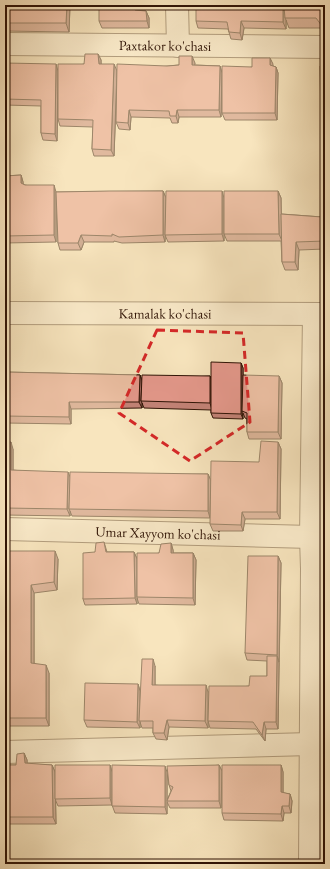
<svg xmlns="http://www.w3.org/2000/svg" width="330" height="869" font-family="'EB Garamond',serif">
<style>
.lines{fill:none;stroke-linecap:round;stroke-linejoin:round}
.minor-casing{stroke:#614833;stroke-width:24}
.minor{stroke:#faeed5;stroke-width:22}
.wall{fill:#c48378;stroke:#2f1305;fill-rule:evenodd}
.shaded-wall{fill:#a06a61;stroke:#2f1305}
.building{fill:#e4988b;stroke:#2f1305}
.marked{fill:none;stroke:#d62828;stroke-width:3;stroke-dasharray:8 5;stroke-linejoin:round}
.labels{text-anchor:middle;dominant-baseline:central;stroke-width:4;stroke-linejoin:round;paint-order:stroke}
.street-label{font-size:14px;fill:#2f1305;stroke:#faeed5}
</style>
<rect width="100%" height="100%" fill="#f8e5be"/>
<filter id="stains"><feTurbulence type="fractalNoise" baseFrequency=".005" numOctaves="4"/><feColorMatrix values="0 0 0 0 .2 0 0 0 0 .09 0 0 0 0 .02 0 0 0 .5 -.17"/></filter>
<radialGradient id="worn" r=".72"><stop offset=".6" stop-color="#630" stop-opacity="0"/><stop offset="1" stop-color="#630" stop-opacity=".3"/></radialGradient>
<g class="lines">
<defs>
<g id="minor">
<path d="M 177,5 L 178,46"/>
<path id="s1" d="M 5,44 L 325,47"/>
<path id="s2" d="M 5,313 L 325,314"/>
<path id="s3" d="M 5,529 L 311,537"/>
<path d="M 5,752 L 311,744"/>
<path d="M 310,864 L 312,569 L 311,537 L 314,314"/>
</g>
</defs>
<use href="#minor" class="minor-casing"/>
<use href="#minor" class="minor"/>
</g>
<g class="wall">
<path d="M 5,5 L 70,5 L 69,32 L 5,31 Z"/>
<path d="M 137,5 L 137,10 L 146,11 L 149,18 L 149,28 L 102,28 L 99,21 Z"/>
<path d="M 245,5 L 245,9 L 283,9 L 285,13 L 325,5 L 325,35 L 320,28 L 289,28 L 286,20 L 286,29 L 244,28 L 242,40 L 231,39 L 228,29 L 198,28 L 196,21 Z"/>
<path d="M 98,54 L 101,60 L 101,64 L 117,71 L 179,65 L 195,63 L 194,65 L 220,66 L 222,73 L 252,67 L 270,58 L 273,66 L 276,67 L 278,73 L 277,120 L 225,120 L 222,113 L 222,77 L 221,117 L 179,117 L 178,123 L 172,123 L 170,118 L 131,117 L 130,130 L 119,129 L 116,122 L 117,79 L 114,156 L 94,156 L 92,149 L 93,127 L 60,126 L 58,119 L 58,92 L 57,141 L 43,140 L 41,133 L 41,106 L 5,105 L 5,63 L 58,70 L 84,64 Z"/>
<path d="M 325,66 L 325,249 L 299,250 L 298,270 L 285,270 L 282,262 L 281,241 L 227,241 L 224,234 L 278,191 L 281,198 L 281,214 L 322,217 L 321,121 Z"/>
<path d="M 21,175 L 23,182 L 23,184 L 25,185 L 56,192 L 163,191 L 166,198 L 165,242 L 122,243 L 114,241 L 114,242 L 84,242 L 81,250 L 60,250 L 58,243 L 56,193 L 56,242 L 5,243 L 5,176 Z"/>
<path d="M 224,198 L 224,241 L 168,242 L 165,235 Z"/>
<path d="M 241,363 L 243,368 L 243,387 L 279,376 L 282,383 L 281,439 L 249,439 L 247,432 L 247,419 L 245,418 L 243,413 L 243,419 L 213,418 L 211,413 L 211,410 L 144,408 L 142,403 L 142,408 L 71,409 L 71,424 L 5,423 L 5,372 L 140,375 L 142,380 L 210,376 L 211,378 Z"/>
<path d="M 5,442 L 13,449 L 13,470 L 70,477 L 208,474 L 211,481 L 210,518 L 72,516 L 70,511 L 70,516 L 5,515 Z"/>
<path d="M 278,442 L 281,449 L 280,519 L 245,519 L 243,531 L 213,531 L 210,524 L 259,462 Z"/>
<path d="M 104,542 L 107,552 L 134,552 L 137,559 L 159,553 L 171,543 L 173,550 L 173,553 L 193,553 L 196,560 L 195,605 L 139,604 L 137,598 L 137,604 L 85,605 L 83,599 L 95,552 Z"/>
<path d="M 5,551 L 58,559 L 57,590 L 34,593 L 34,663 L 49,673 L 49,726 L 5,726 Z"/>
<path d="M 278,556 L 281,563 L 278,729 L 266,729 L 265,741 L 256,729 L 210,728 L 208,721 L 208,728 L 169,727 L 167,740 L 156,739 L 153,733 L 153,728 L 142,728 L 140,722 L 140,728 L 87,727 L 84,720 L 138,684 L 140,691 L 140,710 L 155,666 L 155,685 L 208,692 L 249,686 L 267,676 L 267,661 L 247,660 L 245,653 Z"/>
<path d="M 24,753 L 27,760 L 27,764 L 52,765 L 55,772 L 56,824 L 5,824 L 5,765 L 16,765 Z"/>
<path d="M 110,765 L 112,772 L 167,772 L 219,765 L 222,771 L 221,808 L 170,808 L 167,802 L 167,814 L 115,813 L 112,805 L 58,806 L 55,799 ZM 167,773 L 169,785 L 171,791 L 167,800 Z"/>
<path d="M 281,765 L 283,772 L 283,793 L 290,794 L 292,801 L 291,813 L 284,813 L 283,821 L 224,820 L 222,813 Z"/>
</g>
<g class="shaded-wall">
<path d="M 67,5 L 70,5 L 69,32 L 66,23 Z"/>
<path d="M 135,5 L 137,5 L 137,16 L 135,10 Z"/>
<path d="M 242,5 L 245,5 L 245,16 L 242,9 Z"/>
<path d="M 283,9 L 286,16 L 285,18 L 286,20 L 286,29 L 283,22 Z"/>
<path d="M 146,11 L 149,18 L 149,28 L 147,21 Z"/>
<path d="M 241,21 L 244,28 L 242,40 L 240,33 Z"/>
<path d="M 98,54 L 101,60 L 101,71 L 99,64 Z"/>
<path d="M 192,56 L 195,63 L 194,72 L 192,65 Z"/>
<path d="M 270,58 L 273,64 L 272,72 L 270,65 Z"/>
<path d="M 56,64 L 58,71 L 57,141 L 55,134 Z"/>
<path d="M 114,64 L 117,71 L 114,156 L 111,150 Z"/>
<path d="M 220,66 L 222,73 L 221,117 L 219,110 Z"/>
<path d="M 276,67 L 278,73 L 277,120 L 275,113 Z"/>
<path d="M 129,110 L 131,117 L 130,130 L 128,123 Z"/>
<path d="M 177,110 L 179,117 L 178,123 L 176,116 Z"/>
<path d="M 21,175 L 23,182 L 23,190 L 21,183 Z"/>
<path d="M 54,185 L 56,192 L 56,242 L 54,235 Z"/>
<path d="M 163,191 L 166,198 L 165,242 L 163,235 Z"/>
<path d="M 222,191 L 224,198 L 224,241 L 222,234 Z"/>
<path d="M 278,191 L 281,198 L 282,241 L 279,234 Z"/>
<path d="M 81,235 L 84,242 L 81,250 L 78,243 Z"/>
<path d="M 296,242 L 299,250 L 298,270 L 295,262 Z"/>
<path d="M 241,363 L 243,368 L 243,412 L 242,411 L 243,419 L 241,414 Z"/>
<path d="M 140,375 L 142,381 L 141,401 L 142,403 L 142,408 L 139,402 Z"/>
<path d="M 210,376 L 213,383 L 212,410 L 210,403 Z"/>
<path d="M 279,376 L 282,383 L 281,439 L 278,432 Z"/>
<path d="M 69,402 L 71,409 L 71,424 L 69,417 Z"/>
<path d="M 11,442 L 13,449 L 13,477 L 11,470 Z"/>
<path d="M 278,442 L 281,449 L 280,519 L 277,512 Z"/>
<path d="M 68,472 L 71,479 L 69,509 L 70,511 L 70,516 L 67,509 Z"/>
<path d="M 208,474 L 211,481 L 210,518 L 208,511 Z"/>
<path d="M 242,512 L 245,519 L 243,531 L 241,525 Z"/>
<path d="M 171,543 L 173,550 L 174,560 L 171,553 Z"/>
<path d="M 55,551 L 58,559 L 57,590 L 54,582 Z"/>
<path d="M 134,552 L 137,559 L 137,604 L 135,598 Z"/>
<path d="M 193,553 L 196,560 L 195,605 L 193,598 Z"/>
<path d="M 278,556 L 281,563 L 279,662 L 277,655 Z"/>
<path d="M 31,585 L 34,593 L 34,671 L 31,663 Z"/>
<path d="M 277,656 L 279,663 L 278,729 L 276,722 Z"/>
<path d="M 153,659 L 155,666 L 155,692 L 152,685 Z"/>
<path d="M 46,665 L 49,673 L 49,726 L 46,718 Z"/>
<path d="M 138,684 L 140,691 L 140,728 L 137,722 Z"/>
<path d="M 206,685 L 208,692 L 208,728 L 205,721 Z"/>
<path d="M 167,720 L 169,727 L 167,740 L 164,733 Z"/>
<path d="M 264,722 L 266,729 L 265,741 L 262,735 Z"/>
<path d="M 24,753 L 27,760 L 27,770 L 25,763 Z"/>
<path d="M 52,765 L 55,772 L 56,824 L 53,817 Z"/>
<path d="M 110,765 L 112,772 L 112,805 L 110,798 Z"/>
<path d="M 219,765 L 222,771 L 221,808 L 219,801 Z"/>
<path d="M 281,765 L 283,772 L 283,799 L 281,792 Z"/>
<path d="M 165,766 L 167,772 L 167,814 L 165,807 Z"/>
<path d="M 290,794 L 292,801 L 291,813 L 289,806 Z"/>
<path d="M 282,806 L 284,813 L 283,821 L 281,814 Z"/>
</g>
<g class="building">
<path d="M 5,5 L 67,5 L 66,23 L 5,23 Z"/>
<path d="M 99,5 L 135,5 L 135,10 L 146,11 L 147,21 L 99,21 Z"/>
<path d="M 196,5 L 242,5 L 242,9 L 283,9 L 283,22 L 241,21 L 240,33 L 229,32 L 227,22 L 196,21 Z"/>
<path d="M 312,5 L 325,5 L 325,26 L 322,26 L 316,18 L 285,18 L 284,7 L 312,7 Z"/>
<path d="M 85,54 L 98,54 L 99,64 L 114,64 L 111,150 L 92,149 L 93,120 L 58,119 L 58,64 L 84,64 Z"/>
<path d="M 179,56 L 192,56 L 192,65 L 220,66 L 219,110 L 177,110 L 176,116 L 170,116 L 169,111 L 129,110 L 128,123 L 116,122 L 117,64 L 167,66 L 179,65 Z"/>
<path d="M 252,58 L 270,58 L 270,65 L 276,67 L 275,113 L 222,113 L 222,66 L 252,67 Z"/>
<path d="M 5,63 L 56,64 L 55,134 L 41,133 L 41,100 L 5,99 Z"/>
<path d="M 320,66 L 325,66 L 325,121 L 321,121 Z"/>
<path d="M 321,121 L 325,121 L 325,241 L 296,242 L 295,262 L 282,262 L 281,214 L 322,217 Z"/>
<path d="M 21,175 L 21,183 L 25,185 L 54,185 L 54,235 L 5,236 L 5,176 Z"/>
<path d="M 109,191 L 163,191 L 163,235 L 119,237 L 112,234 L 112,236 L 81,235 L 78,243 L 58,243 L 56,192 Z"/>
<path d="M 166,191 L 222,191 L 222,234 L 165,235 Z"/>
<path d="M 224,191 L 278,191 L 279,234 L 224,234 Z"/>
<path d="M 211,362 L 241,363 L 241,414 L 211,413 Z"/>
<rect x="324" y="368" width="1" height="54"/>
<path d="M 5,372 L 140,375 L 139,402 L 69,402 L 69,417 L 5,416 Z"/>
<path d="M 142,375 L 210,376 L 210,403 L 141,401 Z"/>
<path d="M 243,375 L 279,376 L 278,432 L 247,432 L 247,413 L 242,411 Z"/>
<path d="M 261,441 L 278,442 L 277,512 L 242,512 L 241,525 L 210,524 L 211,461 L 259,462 Z"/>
<path d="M 5,442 L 11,442 L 11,470 L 68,472 L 67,509 L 5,508 Z"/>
<path d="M 70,472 L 208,474 L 208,511 L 69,509 Z"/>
<path d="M 325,510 L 325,543 L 324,543 Z"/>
<path d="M 104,542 L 106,552 L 134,552 L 135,598 L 83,599 L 83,553 L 95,552 L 96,543 Z"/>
<path d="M 171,543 L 171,553 L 193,553 L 193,598 L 137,597 L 137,553 L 159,553 L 161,544 Z"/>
<path d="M 5,551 L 55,551 L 54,582 L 31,585 L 31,663 L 46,665 L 46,718 L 5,718 Z"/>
<path d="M 248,556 L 278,556 L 277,655 L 245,653 Z"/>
<path d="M 267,656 L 277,656 L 276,722 L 264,722 L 262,735 L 253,722 L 208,721 L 209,686 L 249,686 L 250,676 L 267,676 Z"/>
<path d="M 142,659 L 153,659 L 152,685 L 206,685 L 205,721 L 167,720 L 164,733 L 153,733 L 153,721 L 139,721 Z"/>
<path d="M 85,683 L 138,684 L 137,722 L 84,720 Z"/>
<path d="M 24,753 L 25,763 L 52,765 L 53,817 L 5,817 L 5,765 L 16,765 L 17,754 Z"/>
<path d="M 55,765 L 110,765 L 110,798 L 55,799 Z"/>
<path d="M 112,765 L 165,766 L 165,807 L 112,806 Z"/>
<path d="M 219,765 L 219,801 L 167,801 L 173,787 L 169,785 L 167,766 Z"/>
<path d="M 222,765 L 281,765 L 281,792 L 290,794 L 289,806 L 282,806 L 281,814 L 222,813 Z"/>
</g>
<path d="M0 0H330V869H0ZM 157,330 L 243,333 L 250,422 L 190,461 L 119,413 Z" fill="#f8e5be" fill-opacity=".55" fill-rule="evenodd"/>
<path class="marked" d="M 157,330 L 243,333 L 250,422 L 190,461 L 119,413 Z"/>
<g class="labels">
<g class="street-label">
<text stroke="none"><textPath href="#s1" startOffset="160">Paxtakor ko'chasi</textPath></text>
<text stroke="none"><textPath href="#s2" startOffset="160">Kamalak ko'chasi</textPath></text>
<text stroke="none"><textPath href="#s3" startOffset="153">Umar Xayyom ko'chasi</textPath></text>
</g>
</g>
<rect width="330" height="869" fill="none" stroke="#f8e5be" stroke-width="20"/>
<rect x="6" y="6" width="318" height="857" fill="none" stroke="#2f1305" stroke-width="2"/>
<rect x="10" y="10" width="310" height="849" fill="none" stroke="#2f1305"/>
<rect width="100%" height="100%" filter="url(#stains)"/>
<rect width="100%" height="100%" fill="url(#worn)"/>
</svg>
